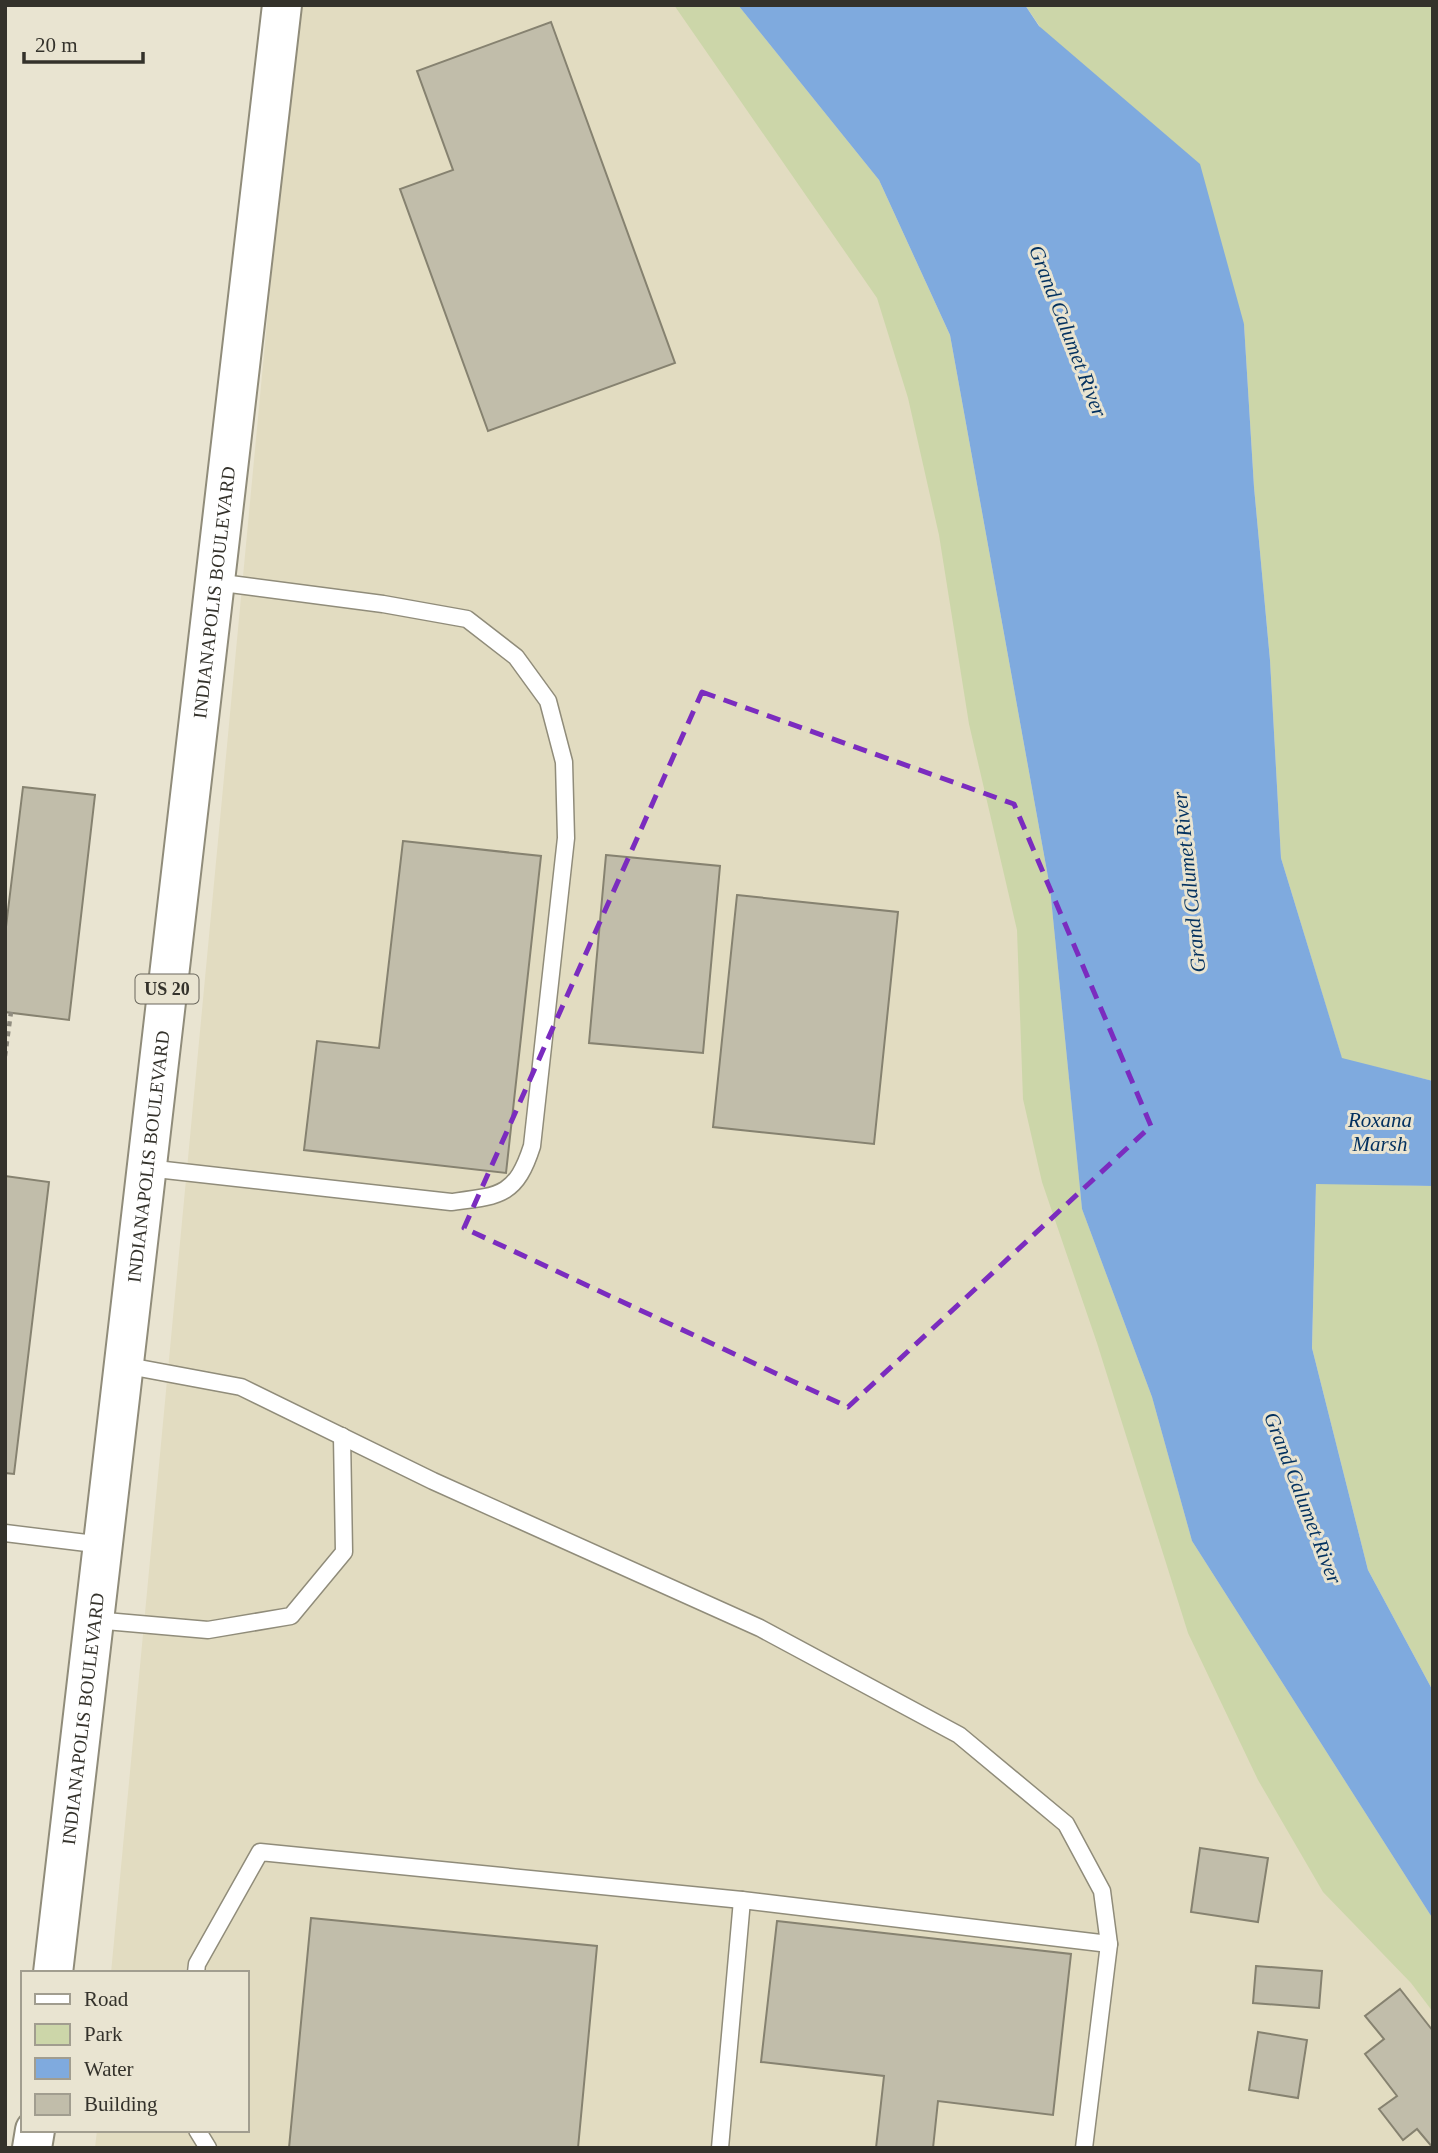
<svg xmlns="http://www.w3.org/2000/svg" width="1438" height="2153" font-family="'Times New Roman',serif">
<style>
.built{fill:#e2dcc1}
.green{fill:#ccd6a9}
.water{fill:#7faade}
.building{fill:#c1bdaa;stroke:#868270;stroke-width:2}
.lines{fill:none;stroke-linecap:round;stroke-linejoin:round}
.lane-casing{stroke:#908c7a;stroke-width:19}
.primary-casing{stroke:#908c7a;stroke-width:42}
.path{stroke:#918d80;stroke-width:4.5;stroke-dasharray:5 5;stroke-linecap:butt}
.lane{stroke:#fff;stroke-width:16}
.primary{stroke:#fff;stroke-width:38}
.marked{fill:none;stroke:#7b2cbf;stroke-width:5;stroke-dasharray:14 9;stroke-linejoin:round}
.labels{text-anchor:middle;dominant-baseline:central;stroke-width:6;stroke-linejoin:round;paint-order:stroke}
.shield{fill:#e9e4d1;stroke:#6a675d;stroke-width:2}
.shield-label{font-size:18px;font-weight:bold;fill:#34322b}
.street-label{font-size:19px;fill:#34322b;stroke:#e9e4d1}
.water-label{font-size:21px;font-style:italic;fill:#03315f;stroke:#e9e4d1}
</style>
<rect width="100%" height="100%" fill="#e9e4d1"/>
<path class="built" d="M 297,5 L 738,5 L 879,180 L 1050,888 L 1082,1209 L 1152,1397 L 1192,1541 L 1433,1919 L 1433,2148 L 95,2148 L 97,2130 L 247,2130 L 247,1973 L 111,1973 Z"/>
<g class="green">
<path d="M 674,5 L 738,5 L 879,180 L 950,335 L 1050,888 L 1082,1209 L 1152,1397 L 1192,1541 L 1433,1919 L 1433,2012 L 1411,1983 L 1323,1892 L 1258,1780 L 1188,1633 L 1097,1343 L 1042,1182 L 1023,1099 L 1017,930 L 969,724 L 939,535 L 908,398 L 877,298 Z"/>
<path d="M 1025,5 L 1433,5 L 1433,1081 L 1342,1059 L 1281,858 L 1270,660 L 1254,487 L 1244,324 Z"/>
<path d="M 1316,1183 L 1433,1186 L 1433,1691 L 1368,1570 L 1312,1348 Z"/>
</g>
<path class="water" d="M 738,5 L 1025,5 L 1039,26 L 1200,164 L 1244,324 L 1254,487 L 1270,660 L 1281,858 L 1342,1058 L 1433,1081 L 1433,1186 L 1316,1184 L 1312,1348 L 1368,1570 L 1433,1691 L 1433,1919 L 1192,1541 L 1152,1397 L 1082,1209 L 1050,888 L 950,335 L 879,180 Z"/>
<g class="building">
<path d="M 551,22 L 675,363 L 488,431 L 400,189 L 453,170 L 417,71 Z"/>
<path d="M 23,787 L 95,795 L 69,1020 L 5,1012 L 5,935 Z"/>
<path d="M 403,841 L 541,856 L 506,1173 L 304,1150 L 317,1041 L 379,1048 Z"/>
<path d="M 606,855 L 720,866 L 703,1053 L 589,1043 Z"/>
<path d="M 737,895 L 898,912 L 874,1144 L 713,1127 Z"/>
<path d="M 5,1176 L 49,1182 L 14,1474 L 5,1473 Z"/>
<path d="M 1200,1848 L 1268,1858 L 1258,1922 L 1191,1912 Z"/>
<path d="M 311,1918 L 597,1946 L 578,2148 L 289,2148 Z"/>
<path d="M 777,1921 L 1071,1954 L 1053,2115 L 938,2101 L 933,2148 L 876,2148 L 884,2076 L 761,2062 Z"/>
<path d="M 1256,1966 L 1322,1971 L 1319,2008 L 1253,2003 Z"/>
<path d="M 1400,1989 L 1433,2031 L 1433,2148 L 1417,2129 L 1403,2140 L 1379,2109 L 1397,2096 L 1365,2054 L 1384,2039 L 1365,2016 Z"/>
<path d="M 1258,2032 L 1307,2040 L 1298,2098 L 1249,2090 Z"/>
</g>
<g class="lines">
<defs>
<g id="lane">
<path d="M 147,1168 L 451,1202 C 500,1196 516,1196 532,1146 L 566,838 L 564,762 L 548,701 L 516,657 L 467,619 L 383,604 L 215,582"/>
<path d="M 123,1365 L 241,1387 L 433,1481 L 760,1628 L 959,1735 L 1066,1824 L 1102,1891 L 1109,1944 L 1084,2148"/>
<path d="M 5,1533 L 103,1545"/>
<path d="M 94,1620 L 208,1630 L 291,1616 L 344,1552 L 342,1436"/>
<path d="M 196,1973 L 197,1964 L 260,1852 L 742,1900"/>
<path d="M 197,2130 L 208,2148"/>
<path d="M 720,2148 L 742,1900 L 1109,1944"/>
</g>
<g id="primary">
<path id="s1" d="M 53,1973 L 282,5"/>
<path d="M 32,2148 L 35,2130"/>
</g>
</defs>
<use href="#lane" class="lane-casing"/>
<use href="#primary" class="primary-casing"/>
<path class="path" d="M 5,1056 L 11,1012"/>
<use href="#lane" class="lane"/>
<use href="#primary" class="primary"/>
</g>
<path class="marked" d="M 702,692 L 1014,804 L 1151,1126 L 848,1407 L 464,1228 Z"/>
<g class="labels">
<rect class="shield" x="135.5" y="974.5" width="63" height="29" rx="5"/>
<g class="shield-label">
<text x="167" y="989">US 20</text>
</g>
<g class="street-label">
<text stroke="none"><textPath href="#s1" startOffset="1390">INDIANAPOLIS BOULEVARD</textPath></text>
<text stroke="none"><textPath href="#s1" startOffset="822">INDIANAPOLIS BOULEVARD</textPath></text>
<text stroke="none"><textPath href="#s1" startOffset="256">INDIANAPOLIS BOULEVARD</textPath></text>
</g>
<g class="water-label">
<text transform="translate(1068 331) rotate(69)">Grand Calumet River</text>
<text transform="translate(1189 882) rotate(-96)">Grand Calumet River</text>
<text x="1380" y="1120">Roxana<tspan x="1380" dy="24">Marsh</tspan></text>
<text transform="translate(1303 1498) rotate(69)">Grand Calumet River</text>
</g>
</g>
<rect width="1438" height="2153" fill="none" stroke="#34322b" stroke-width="14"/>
<rect x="21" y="1971" width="228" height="161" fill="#e9e4d1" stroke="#a19d8f" stroke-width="2"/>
<rect x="35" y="1994" width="35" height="10" fill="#ffffff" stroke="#a19d8f" stroke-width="2"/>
<text x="84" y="2006" font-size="21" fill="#34322b">Road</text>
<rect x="35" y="2024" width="35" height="21" fill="#ccd6a9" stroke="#a19d8f" stroke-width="2"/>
<text x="84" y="2041" font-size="21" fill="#34322b">Park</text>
<rect x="35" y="2058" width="35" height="21" fill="#7faade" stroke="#a19d8f" stroke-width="2"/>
<text x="84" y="2076" font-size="21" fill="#34322b">Water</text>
<rect x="35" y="2094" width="35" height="21" fill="#c1bdaa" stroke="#a19d8f" stroke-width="2"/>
<text x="84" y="2111" font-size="21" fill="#34322b">Building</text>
<path d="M24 52v10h119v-10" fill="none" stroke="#34322b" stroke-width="3.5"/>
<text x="35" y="52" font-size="21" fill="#34322b" stroke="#e9e4d1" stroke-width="5" paint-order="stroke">20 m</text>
</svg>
